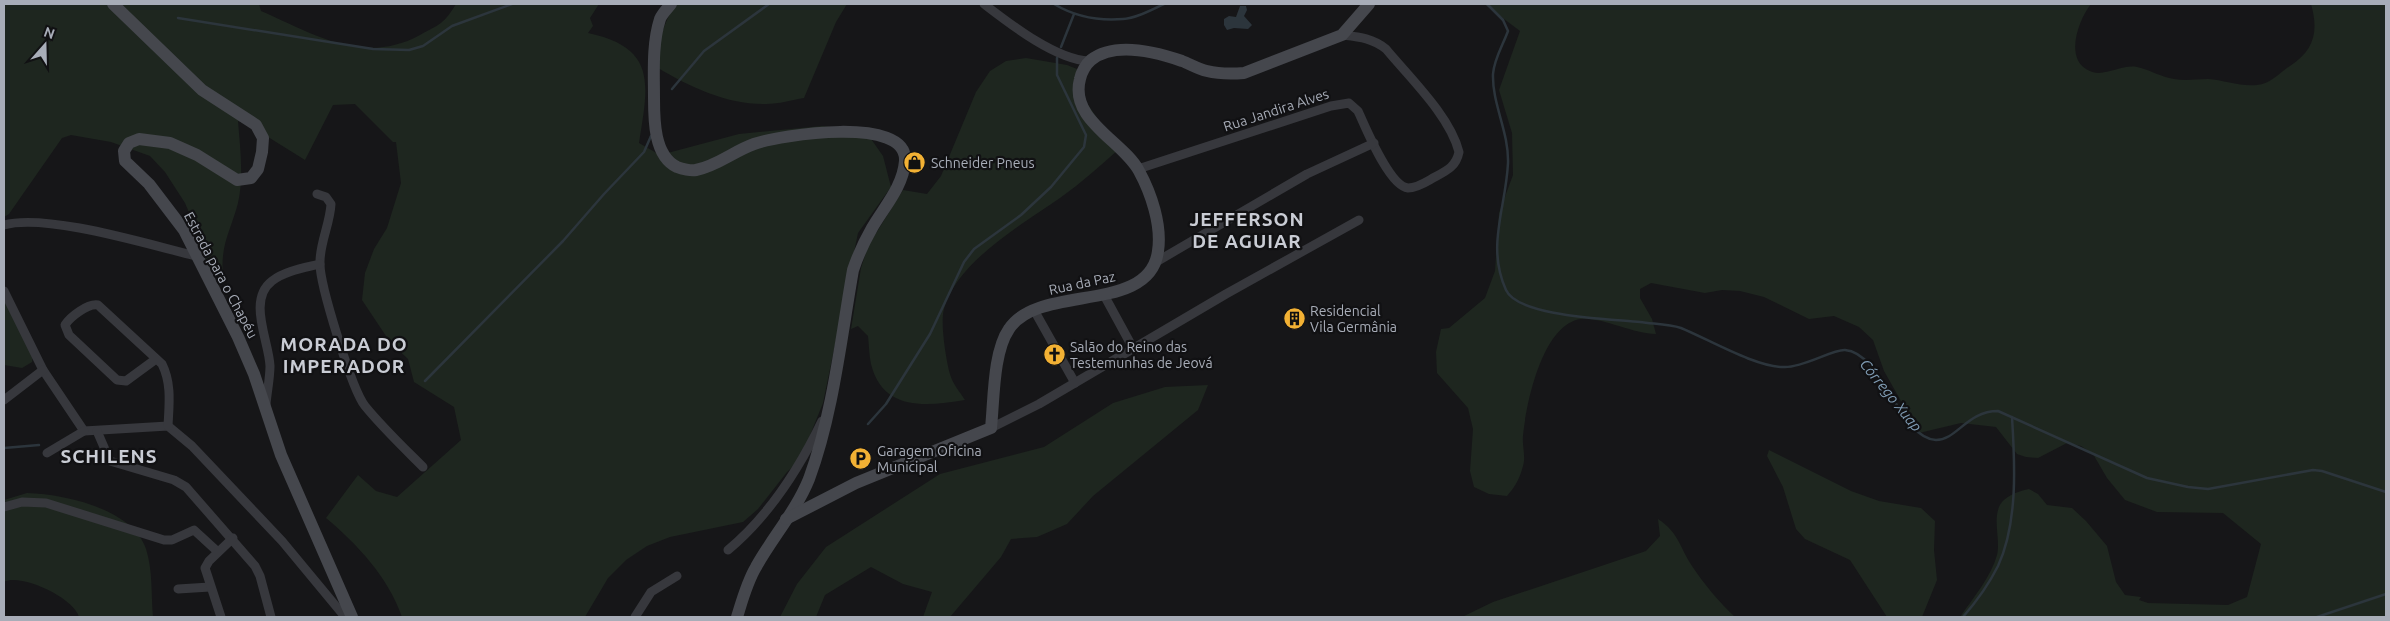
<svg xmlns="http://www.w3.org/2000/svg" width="2390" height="621" font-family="Ubuntu,sans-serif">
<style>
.green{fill:#1e261f}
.water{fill:#2c353c}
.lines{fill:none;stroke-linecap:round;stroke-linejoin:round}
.stream{stroke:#2c353c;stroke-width:2.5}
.street{stroke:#37383d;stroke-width:9}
.secondary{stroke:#45474d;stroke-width:12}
.labels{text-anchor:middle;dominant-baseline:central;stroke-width:4.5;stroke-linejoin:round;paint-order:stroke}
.street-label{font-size:14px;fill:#a8adb8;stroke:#111113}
.poi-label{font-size:14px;fill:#a8adb8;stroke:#111113;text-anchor:start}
.water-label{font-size:15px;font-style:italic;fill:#7f9bb3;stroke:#111113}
.district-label{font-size:19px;font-weight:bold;letter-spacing:1px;fill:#c9ccd4;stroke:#111113}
</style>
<rect width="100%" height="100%" fill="#161618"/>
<g class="green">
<path d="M 4,4 L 259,4 L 261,11 C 314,34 363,66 420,35 C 440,24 444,24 456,4 L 599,4 L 590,18 L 593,26 L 588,33 C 658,48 648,85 639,143 L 660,155 L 739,134 L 822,126 L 853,129 L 869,136 L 883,156 L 891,187 L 858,233 L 823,403 L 800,460 L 787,472 L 758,509 L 743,522 L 670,537 L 647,546 L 626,560 L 608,578 L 585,617 L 402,617 C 388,577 358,545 326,518 L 358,475 L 376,491 L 397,497 L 461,440 L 454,407 L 414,382 L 408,359 L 390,342 L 362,300 L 365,273 L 374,249 L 387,228 L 401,183 L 396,142 L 393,142 L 355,104 L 333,105 L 305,160 L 249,125 L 238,121 C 240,147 244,177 238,203 C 231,230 220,245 223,275 L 207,270 L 203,245 L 185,203 L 165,172 L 150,156 L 111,142 L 71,135 L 62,138 L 9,214 L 4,217 Z"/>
<path d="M 677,4 L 847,4 L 836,22 L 804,98 C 792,100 779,104 766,104 C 728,105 690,87 658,68 C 658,46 662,22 677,4 Z"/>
<path d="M 1484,4 L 2091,4 C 2079,19 2065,56 2086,69 C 2102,80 2119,64 2137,67 C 2150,70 2161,77 2174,79 C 2185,81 2197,79 2208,79 C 2224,80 2241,87 2257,85 C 2271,84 2279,73 2290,66 C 2314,50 2319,32 2311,4 L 2386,4 L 2386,617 L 1960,617 C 1973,598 1991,577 1997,555 C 2001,539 1991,516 2002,502 C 2009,494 2020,491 2029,489 L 2038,494 L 2047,505 L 2072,508 L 2086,521 L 2107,546 L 2116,582 L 2125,595 L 2141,597 L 2139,600 L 2148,603 L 2228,605 L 2247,597 L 2261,544 L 2223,513 L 2157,512 L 2125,500 L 2107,478 L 2093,454 L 2081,446 L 2067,443 L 2038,458 L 2026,457 L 2017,454 L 1996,427 L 1961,423 L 1919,433 L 1884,371 L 1873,340 L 1859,327 L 1834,316 L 1809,319 L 1764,297 L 1740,291 L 1722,290 L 1705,293 L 1651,283 L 1640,289 L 1640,298 L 1652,319 L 1656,334 C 1633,334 1602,317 1581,319 C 1542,324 1526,405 1523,436 C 1522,446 1526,457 1523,466 C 1520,478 1515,487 1507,496 L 1489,494 L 1474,487 L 1470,471 L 1473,429 L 1468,408 L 1437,373 L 1436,352 L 1441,329 L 1449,328 L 1485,298 L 1495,271 L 1499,213 L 1513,175 L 1512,133 L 1499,90 L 1520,31 Z"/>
<path d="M 1026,58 L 1067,65 L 1087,73 L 1083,91 L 1086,102 L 1119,149 C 1100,166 1081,183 1060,198 C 1023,224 956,262 944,309 C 940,322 946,360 950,374 C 952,383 960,392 965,400 C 927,406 883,412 871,364 C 869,355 869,345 868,336 L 858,326 L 851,329 L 861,268 L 868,246 L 903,190 L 927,194 L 941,176 L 976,92 L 990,71 L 1006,61 Z"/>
<path d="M 4,284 L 11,303 L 35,344 L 32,362 L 22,368 L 4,365 Z"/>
<path d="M 1208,385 L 1198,410 L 1093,496 L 1067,524 L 1037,537 L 1011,539 L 1001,557 L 950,617 L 923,617 L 932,592 L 903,584 L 871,567 L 825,595 L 816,617 L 780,617 L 797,584 L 826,547 L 940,474 L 1044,447 L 1113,403 L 1165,387 Z"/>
<path d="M 1769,450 L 1851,491 L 1879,501 L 1921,508 L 1935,521 L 1934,550 L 1937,580 L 1922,617 L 1887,617 L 1850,560 L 1805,539 L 1796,529 L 1783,487 L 1767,456 Z"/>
<path d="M 27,493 C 64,494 133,509 146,549 C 153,571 151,594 153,617 L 79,617 C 74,598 21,573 4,582 L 4,500 Z"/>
<path d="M 1658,519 C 1679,533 1679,546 1692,566 C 1704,584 1719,602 1735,617 L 1462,617 L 1493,602 L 1646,551 L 1660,536 Z"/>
</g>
<path class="water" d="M 1240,6 L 1246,6 L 1247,10 L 1244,16 L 1252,25 L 1248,29 L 1234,28 L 1227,30 L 1224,25 L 1224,19 L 1229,16 L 1236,17 Z"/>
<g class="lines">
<g class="stream">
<path d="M 1054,4 C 1074,16 1099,21 1123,19 C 1137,18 1151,10 1164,4"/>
<path d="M 1487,4 L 1503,20 L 1508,31 C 1503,45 1494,59 1493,74 C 1492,104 1509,132 1508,163 C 1506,208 1486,246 1506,290 C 1518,317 1613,319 1640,322 C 1653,324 1668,324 1681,328 C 1708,339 1757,368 1785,367 C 1805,367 1833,349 1845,350 C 1883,353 1899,438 1936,440 C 1957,440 1967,411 1998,411 L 2147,478 L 2188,487 L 2208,489 L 2313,470 L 2322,471 L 2386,492"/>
<path d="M 178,18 L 373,49 L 409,50 L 423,46 L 452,26 L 512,4"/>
<path d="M 1061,47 L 1074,14"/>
<path d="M 672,89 L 704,51 L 769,4"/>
<path d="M 425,381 L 563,241 L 604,194 L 644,152 L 651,136"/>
<path d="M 868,424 L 886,404 L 930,334 L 964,262 L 974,249 L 1021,215 L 1051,187 L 1084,147 L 1086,135 L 1057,75 L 1057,58"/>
<path d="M 4,448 L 39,445"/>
<path d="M 1963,617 C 1976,602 1989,584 1998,566 C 2018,523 2015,464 2012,417"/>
<path d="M 2317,617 L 2386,594"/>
</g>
<g class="street">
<path d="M 984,4 C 1010,24 1056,60 1089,61"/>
<path d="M 1138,169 L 1331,106 L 1349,103 L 1358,111 C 1366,128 1389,186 1408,188 C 1417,188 1426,182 1433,178 C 1446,171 1456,167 1459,152 C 1450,116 1410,78 1386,49 C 1372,38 1359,37 1342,35"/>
<path d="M 317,194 L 326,197 L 331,204 C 330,224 319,245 320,264 C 320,285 352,390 365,406 C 382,427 403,447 423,467"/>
<path d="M 4,225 C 47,213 150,245 196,256"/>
<path d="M 1156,262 L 1307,174 L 1374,143"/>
<path d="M 4,291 L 43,370 L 84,431 L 168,426 L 192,446 L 282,541 L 345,617"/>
<path d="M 1104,295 L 1134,350"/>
<path d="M 1034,310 L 1075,383"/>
<path d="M 156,359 L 126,381 L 117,380 L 69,335 L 65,325 C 70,317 88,303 98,305 L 162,364 C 172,384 169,405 168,426"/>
<path d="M 4,400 L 43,370"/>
<path d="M 266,404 C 267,392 270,378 270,366 C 269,341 247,300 272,281 C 285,271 304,268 320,264"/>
<path d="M 991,428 L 1039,404 L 1226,294 L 1359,220"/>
<path d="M 97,431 L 110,461 L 174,480 L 186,487 L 255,566 L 260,576 L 271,617"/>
<path d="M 47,453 L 84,431"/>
<path d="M 4,507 L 22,502 L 46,503 L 164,540 L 172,540 L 194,530 L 218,552"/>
<path d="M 728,550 C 770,515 799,469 822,421"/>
<path d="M 178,589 L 210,587"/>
<path d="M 221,617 L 205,568 L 209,561 L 233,538"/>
<path d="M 635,617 L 651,592 L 677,576"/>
</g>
<g class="secondary">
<path d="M 113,4 L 202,90 L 256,125 L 263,138 L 262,152 L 258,169 L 251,178 L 237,180 L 197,155 L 170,143 L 139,139 L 129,143 L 124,151 L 125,161 L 149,184 L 184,230 L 238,337 L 254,374 L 281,455 L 352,617"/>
<path d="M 671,4 C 668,8 662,14 660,19 C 652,44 654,73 654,98 C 654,120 654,156 677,167 C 682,169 691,171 696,170 C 717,166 734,151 754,144 C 780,135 908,115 905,161 C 903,187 884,207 872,228 C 864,242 858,255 853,270 C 841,338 833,414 809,479 C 796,511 772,538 756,567 C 747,582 742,601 737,617"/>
<path d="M 786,519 L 856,483 L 991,428 C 994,400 993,352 1009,329 C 1039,283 1150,315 1158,251 C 1162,225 1151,193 1139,171 C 1123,141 1069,120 1080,79 C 1081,73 1086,64 1091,60 C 1115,41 1156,52 1182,61 C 1190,64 1198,69 1207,71 C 1219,74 1231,74 1244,73 L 1342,35 L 1369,4"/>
</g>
</g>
<defs>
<symbol id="shop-disc" viewBox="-11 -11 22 22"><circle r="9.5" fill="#f2b134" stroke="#111113"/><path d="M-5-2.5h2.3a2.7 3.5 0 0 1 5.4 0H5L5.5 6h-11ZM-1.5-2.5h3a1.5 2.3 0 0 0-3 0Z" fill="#111"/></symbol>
<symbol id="building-disc" viewBox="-11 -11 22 22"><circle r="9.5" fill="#f2b134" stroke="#111113"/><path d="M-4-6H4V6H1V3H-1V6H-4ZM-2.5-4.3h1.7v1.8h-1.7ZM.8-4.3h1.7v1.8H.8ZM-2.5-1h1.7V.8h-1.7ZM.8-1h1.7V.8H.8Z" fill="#111"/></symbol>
<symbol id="church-disc" viewBox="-11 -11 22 22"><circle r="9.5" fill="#f2b134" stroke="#111113"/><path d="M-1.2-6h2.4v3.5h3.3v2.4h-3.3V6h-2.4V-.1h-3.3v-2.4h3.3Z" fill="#111"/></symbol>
<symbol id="parking-disc" viewBox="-11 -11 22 22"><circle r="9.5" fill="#f2b134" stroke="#111113"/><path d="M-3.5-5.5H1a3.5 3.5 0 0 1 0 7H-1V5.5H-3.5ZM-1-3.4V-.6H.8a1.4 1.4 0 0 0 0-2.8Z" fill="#111"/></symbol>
</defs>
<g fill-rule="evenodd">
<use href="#shop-disc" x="902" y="150" width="25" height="25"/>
<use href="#building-disc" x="1282" y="306" width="25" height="25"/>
<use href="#church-disc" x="1042" y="342" width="25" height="25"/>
<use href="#parking-disc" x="848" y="446" width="25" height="25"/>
</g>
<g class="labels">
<g class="street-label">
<text transform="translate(1276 110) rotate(-18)">Rua Jandira Alves</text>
<text transform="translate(221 275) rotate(62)">Estrada para o Chapéu</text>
<text transform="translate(1082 283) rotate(-12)">Rua da Paz</text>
</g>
<g class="poi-label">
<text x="931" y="163">Schneider Pneus</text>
<text x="1310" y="311">Residencial<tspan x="1310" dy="16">Vila Germânia</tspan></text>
<text x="1070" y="347">Salão do Reino das<tspan x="1070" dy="16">Testemunhas de Jeová</tspan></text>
<text x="877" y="451">Garagem Oficina<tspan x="877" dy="16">Municipal</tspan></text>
</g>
<g class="water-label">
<text transform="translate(1891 395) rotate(51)">Córrego Xuap</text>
</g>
<g class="district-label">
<text x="1247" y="219">JEFFERSON<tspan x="1247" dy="22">DE AGUIAR</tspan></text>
<text x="344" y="344">MORADA DO<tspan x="344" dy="22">IMPERADOR</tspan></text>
<text x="109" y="456">SCHILENS</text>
</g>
</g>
<rect width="2390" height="621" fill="none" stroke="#a8adb8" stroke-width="10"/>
<g transform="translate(45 45) rotate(20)" stroke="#111113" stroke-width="4" paint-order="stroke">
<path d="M0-4L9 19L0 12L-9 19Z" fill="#a8adb8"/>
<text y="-8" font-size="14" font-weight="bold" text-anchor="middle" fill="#a8adb8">N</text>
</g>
</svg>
